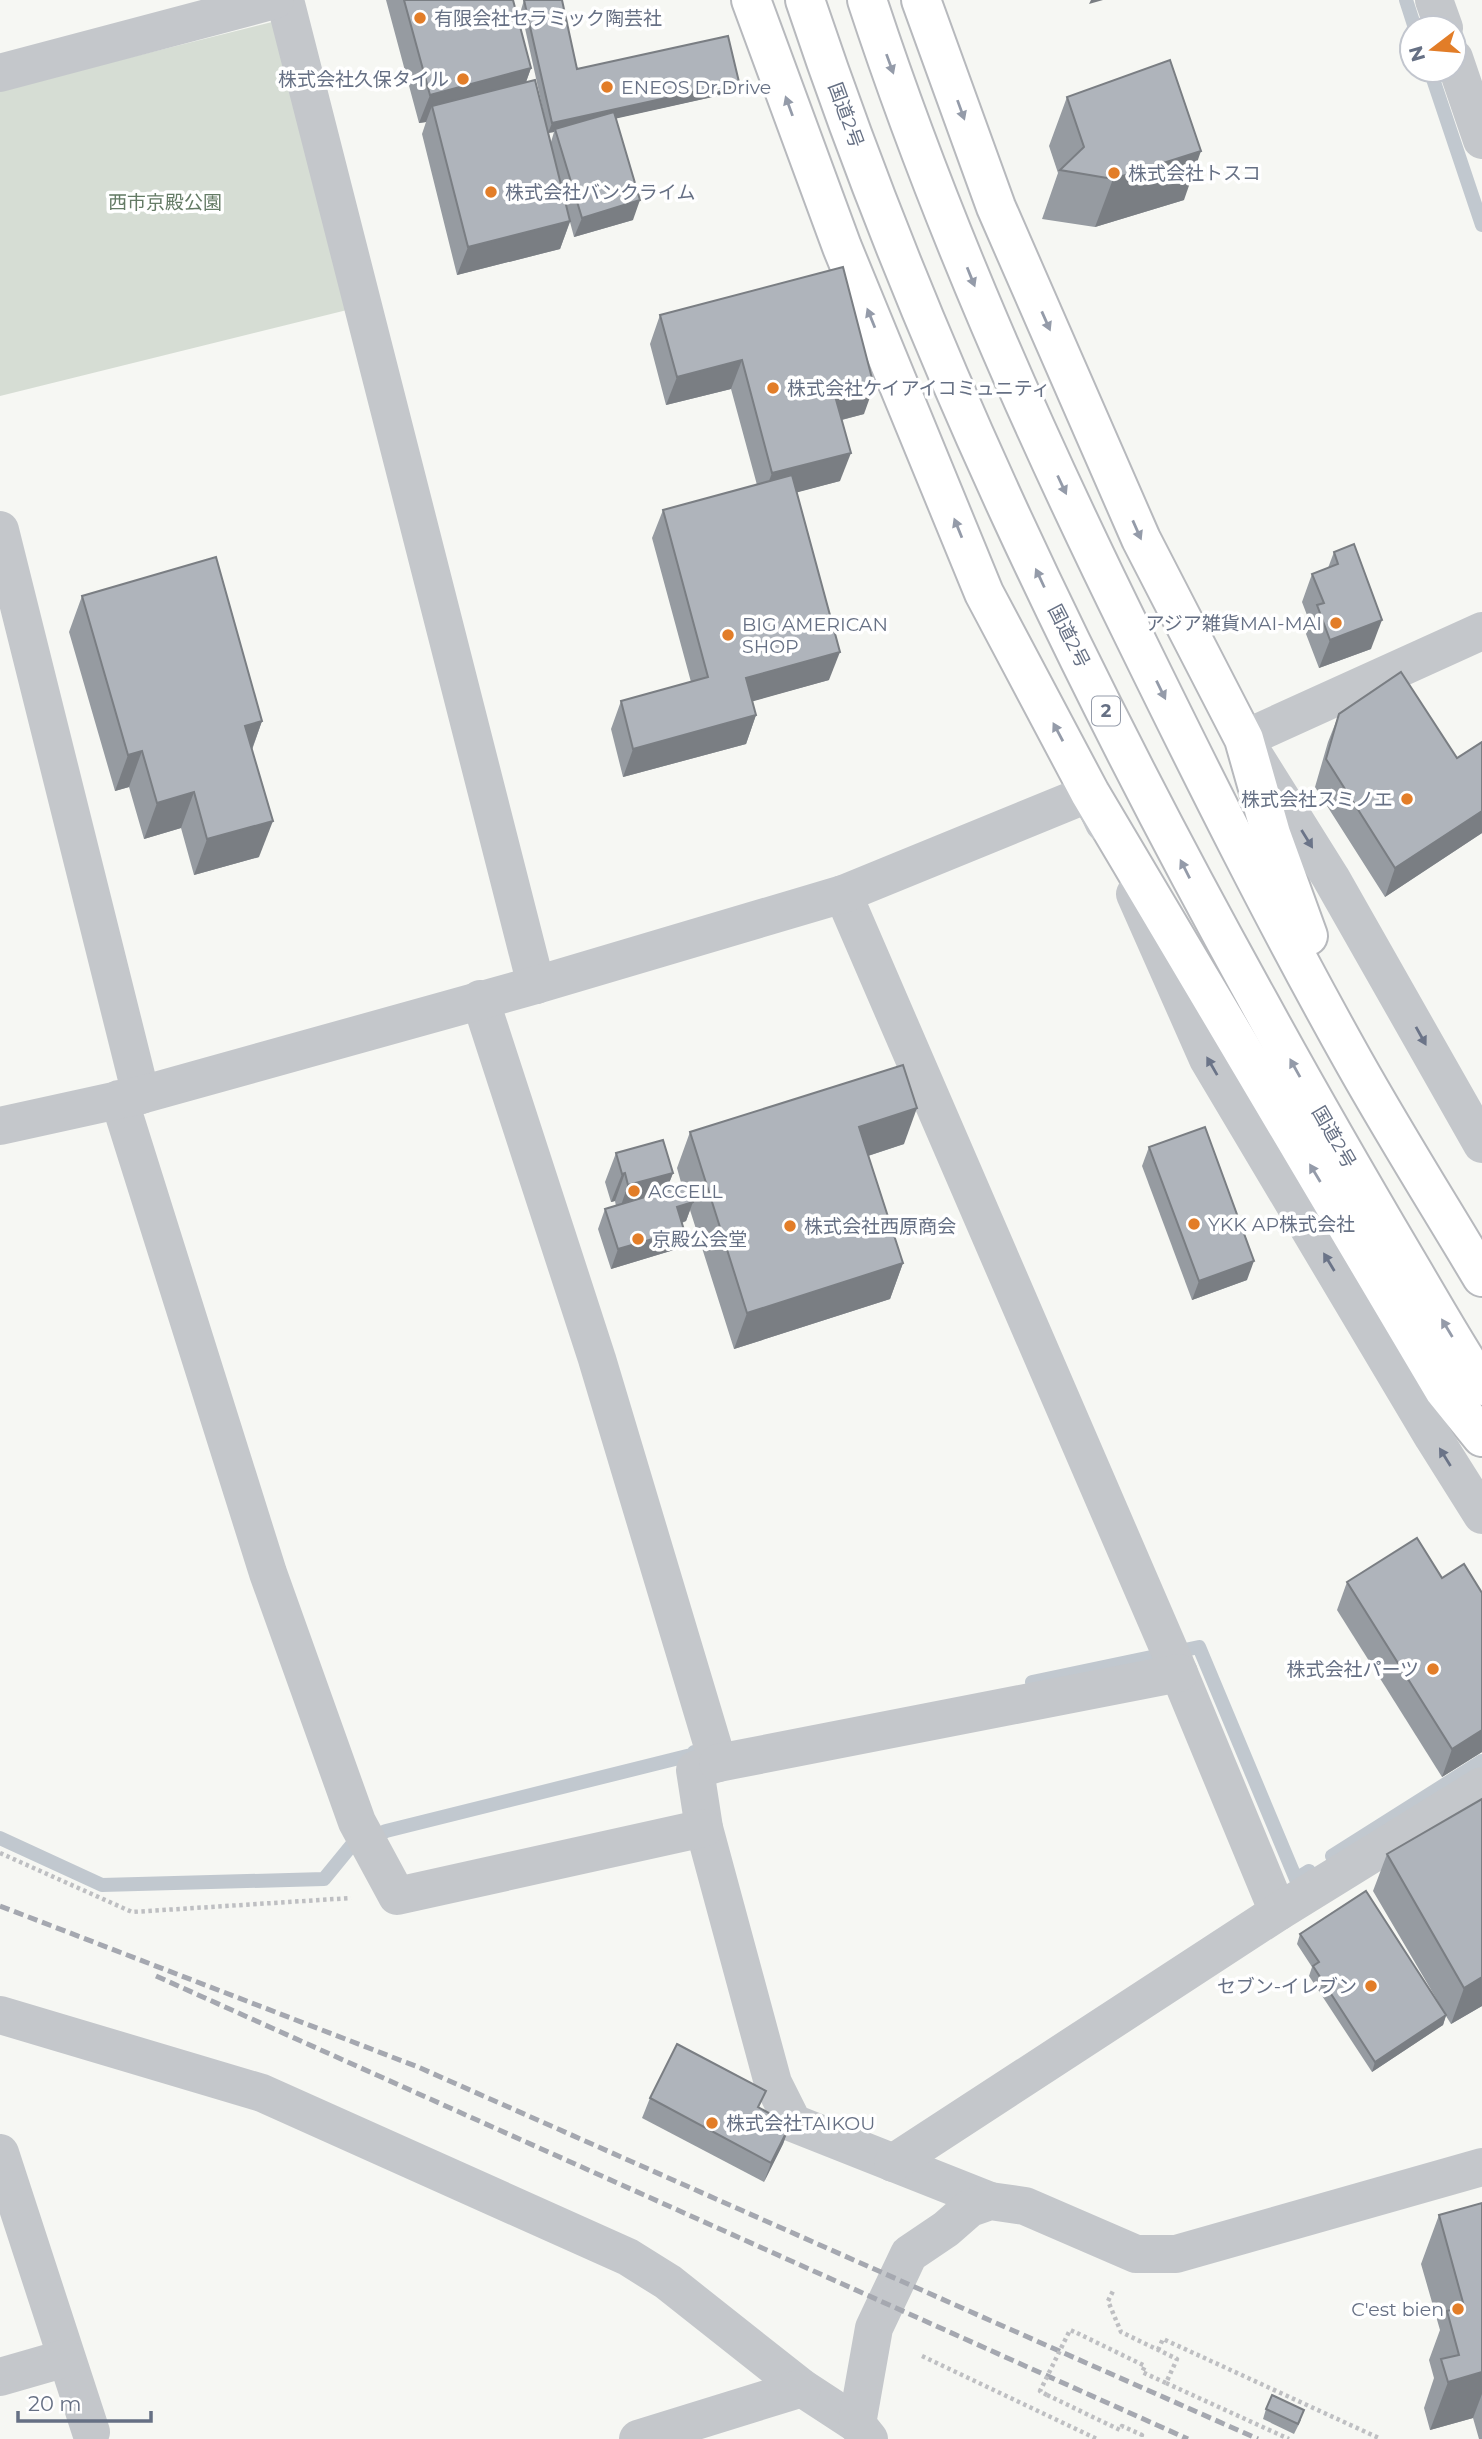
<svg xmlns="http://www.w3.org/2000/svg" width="1482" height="2439" font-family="Montserrat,'Noto Sans JP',sans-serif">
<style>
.green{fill:#d6ddd4}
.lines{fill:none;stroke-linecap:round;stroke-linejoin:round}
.stream{stroke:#c1c8cf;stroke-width:14}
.highway-casing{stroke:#b7b9bd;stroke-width:42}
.path{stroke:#bebfc2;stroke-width:4.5;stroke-dasharray:3.5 3.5;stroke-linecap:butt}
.minor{stroke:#c4c7cb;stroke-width:38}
.highway{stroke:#fff;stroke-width:38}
.rail{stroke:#a5a8b0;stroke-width:5;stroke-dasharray:10 5;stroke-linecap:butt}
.path-bridge{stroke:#bebfc2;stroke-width:4.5;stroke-dasharray:3.5 3.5;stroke-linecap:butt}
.wall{fill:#969ba1}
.shaded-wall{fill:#7a7e83}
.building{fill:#afb4bb;stroke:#7a7e83;stroke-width:2}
.oneway{fill:#949ba9}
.oneway2{fill:#6b7488}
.poi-dot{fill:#e27d28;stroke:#fff;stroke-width:2.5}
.labels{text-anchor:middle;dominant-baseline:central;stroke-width:7;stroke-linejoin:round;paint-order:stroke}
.shield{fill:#fff;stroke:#949ba9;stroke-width:2}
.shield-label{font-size:18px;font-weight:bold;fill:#667084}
.poi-label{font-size:19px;fill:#667084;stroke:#fff;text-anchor:start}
.street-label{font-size:19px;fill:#667084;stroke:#fff}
.park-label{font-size:19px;fill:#647b65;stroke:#fff}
</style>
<rect width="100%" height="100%" fill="#f6f7f3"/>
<path class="green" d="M 276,21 L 347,310 L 0,396 L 0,90 Z"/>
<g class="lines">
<g class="stream">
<path d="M 1406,0 L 1415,28"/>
<path d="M 1430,70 L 1482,225"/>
<path d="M 1032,1682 L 1199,1647 L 1296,1879 L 1309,1871"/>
<path d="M 0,1838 L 102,1885 L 324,1879 L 351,1846 L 386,1831 L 695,1754 L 694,1752"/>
<path d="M 1332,1856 L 1482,1761"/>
</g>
<defs>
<g id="highway">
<path d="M 751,0 L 842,247 L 984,593 L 1090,793 L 1444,1390 L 1482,1437"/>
<path d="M 805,0 C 922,350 1081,681 1260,1004 C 1307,1090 1356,1175 1406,1260 C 1431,1302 1455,1345 1482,1386"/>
<path d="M 867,0 C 939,219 1033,431 1135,638 C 1205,781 1276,923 1354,1062 C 1395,1135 1439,1205 1482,1277"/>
<path d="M 921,0 L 996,207 L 1141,539 L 1244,739 L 1271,834 L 1308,936"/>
</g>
</defs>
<use href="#highway" class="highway-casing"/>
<g class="path">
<path d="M 0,1853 L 132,1912 L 351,1898"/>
<path d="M 1077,2333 L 1145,2366 L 1142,2372 L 1166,2383 L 1177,2359 L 1121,2332 L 1108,2301 L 1114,2289"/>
<path d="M 1158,2350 L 1163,2339 L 1381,2439"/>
<path d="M 922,2356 L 1097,2439"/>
<path d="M 1166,2383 L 1289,2439"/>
<path d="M 1047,2395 L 1120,2430 L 1122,2426 L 1142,2435 L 1140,2439"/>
</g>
<g class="minor">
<path d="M 285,0 L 536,985"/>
<path d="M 1434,0 L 1444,28"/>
<path d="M 1454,58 L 1482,140"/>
<path d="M 0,73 L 275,0"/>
<path d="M 0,530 L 141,1095"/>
<path d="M 1482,631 L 1244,739 L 1331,878 L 1482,1144"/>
<path d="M 843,894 L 1174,1661 L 1278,1912"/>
<path d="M 1135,894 L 1208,1059 L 1433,1437 L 1482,1515"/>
<path d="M 480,999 L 597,1359 L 718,1763 L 695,1770 L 704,1828 L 773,2083 L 793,2123 L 990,2201"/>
<path d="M 119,1099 L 268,1573 L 357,1822 L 397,1896 L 704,1828"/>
<path d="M 0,1126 L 141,1095 L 536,985 L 843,894 L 1090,793 L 1104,823"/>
<path d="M 718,1763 L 1179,1673"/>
<path d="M 0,2015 L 262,2093 L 628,2257 L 668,2282 L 802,2388 L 857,2424"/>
<path d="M 0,2153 L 91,2432"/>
<path d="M 893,2163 L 1278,1912 L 1482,1786"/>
<path d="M 0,2377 L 66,2358"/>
<path d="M 638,2439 L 802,2388"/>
<path d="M 869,2439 L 857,2424 L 874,2328 L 909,2254 L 946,2229 L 970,2208 L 990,2201 L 1025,2206 L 1136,2254 L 1176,2254 L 1482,2167"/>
</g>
<use href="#highway" class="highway"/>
<g class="rail">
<path d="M 0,1906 L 418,2067 L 1258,2439"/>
<path d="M 156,1976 L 1188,2439"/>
</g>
<path class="path-bridge" d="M 1047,2395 L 1040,2391 L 1070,2330 L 1077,2333"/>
</g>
<g class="wall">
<path d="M 386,0 L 513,0 L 531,68 L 526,82 L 551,142 L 554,132 L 548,133 L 521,10 L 524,0 L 577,69 L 739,82 L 735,92 L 616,118 L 633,220 L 574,237 L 570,222 L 560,249 L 457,275 L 422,134 L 426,122 L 419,123 Z"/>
<path d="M 1067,97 L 1184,200 L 1095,227 L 1042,219 L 1058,173 L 1049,146 Z"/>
<path d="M 660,315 L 864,414 L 842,420 L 840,481 L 797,492 L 829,680 L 752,701 L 756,715 L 746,744 L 623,777 L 611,729 L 621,701 L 691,682 L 652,538 L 663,510 L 757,485 L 731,389 L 666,405 L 650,344 Z"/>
<path d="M 1334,552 L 1371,649 L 1319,668 L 1306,634 L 1310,623 L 1302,602 L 1312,574 L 1328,568 Z"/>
<path d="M 82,596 L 262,721 L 252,750 L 259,857 L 194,875 L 181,828 L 144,839 L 129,787 L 115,791 L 69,632 Z"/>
<path d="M 1339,714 L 1457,758 L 1482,742 L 1482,833 L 1385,897 L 1315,787 L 1328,742 Z"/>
<path d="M 690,1132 L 904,1144 L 868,1156 L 903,1263 L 890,1299 L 734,1349 L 690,1210 L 686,1221 L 682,1223 L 684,1230 L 677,1249 L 611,1269 L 598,1229 L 605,1209 L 616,1206 L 615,1201 L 611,1202 L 605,1182 L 616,1153 L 673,1173 L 666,1191 L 682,1186 L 677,1168 Z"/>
<path d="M 1149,1147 L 1247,1280 L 1192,1300 L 1142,1166 Z"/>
<path d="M 1442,1578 L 1482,1593 L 1482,1752 L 1442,1777 L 1337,1610 L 1347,1582 Z"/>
<path d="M 1387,1854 L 1482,2006 L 1451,2024 L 1446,2016 L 1443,2025 L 1372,2072 L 1309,1976 L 1312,1967 L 1297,1944 L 1300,1934 L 1440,2005 L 1373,1891 Z"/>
<path d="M 650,2098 L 760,2108 L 790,2125 L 783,2144 L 764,2182 L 642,2118 Z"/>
<path d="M 1482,2203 L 1482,2439 L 1479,2439 L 1473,2418 L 1430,2430 L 1424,2408 L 1434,2378 L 1429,2360 L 1440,2330 L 1421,2264 L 1439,2215 Z"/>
<path d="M 1266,2409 L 1301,2420 L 1294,2434 L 1263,2419 Z"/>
</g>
<g class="shaded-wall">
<path d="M 1091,0 L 1103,0 L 1089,4 Z"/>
<path d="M 531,68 L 521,96 L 432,106 L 426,122 L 419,123 L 430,95 Z"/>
<path d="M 739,82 L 735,92 L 556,132 L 555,129 L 554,132 L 548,133 L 552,123 Z"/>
<path d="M 1201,151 L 1184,200 L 1095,227 L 1113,179 Z"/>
<path d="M 640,200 L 633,220 L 574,237 L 582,218 Z"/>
<path d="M 570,221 L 560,249 L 457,275 L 468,247 Z"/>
<path d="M 742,360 L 731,389 L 666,405 L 677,377 Z"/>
<path d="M 874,386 L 864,414 L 825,424 L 835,396 Z"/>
<path d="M 851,453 L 840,481 L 761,502 L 772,473 Z"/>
<path d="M 1382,620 L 1371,649 L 1319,668 L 1330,640 Z"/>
<path d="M 840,652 L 829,680 L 736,706 L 746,678 Z"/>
<path d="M 756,715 L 746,744 L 623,777 L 633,749 Z"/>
<path d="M 262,721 L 249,757 L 245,726 Z"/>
<path d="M 142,751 L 129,787 L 115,791 L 128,755 Z"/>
<path d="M 194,792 L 181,828 L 144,839 L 157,803 Z"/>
<path d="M 1482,811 L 1482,833 L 1385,897 L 1395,868 Z"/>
<path d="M 273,821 L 259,857 L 194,875 L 207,839 Z"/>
<path d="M 917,1108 L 904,1144 L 846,1163 L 859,1127 Z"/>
<path d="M 625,1173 L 615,1201 L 611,1202 L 622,1174 Z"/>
<path d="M 673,1173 L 662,1201 L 618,1214 L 628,1185 Z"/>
<path d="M 693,1202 L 686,1221 L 670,1226 L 677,1207 Z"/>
<path d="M 684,1230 L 677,1249 L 611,1269 L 618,1249 Z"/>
<path d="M 1254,1261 L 1247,1280 L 1192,1300 L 1199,1281 Z"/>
<path d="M 903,1263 L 890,1299 L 734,1349 L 747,1313 Z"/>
<path d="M 1482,1730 L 1482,1752 L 1442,1777 L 1452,1749 Z"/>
<path d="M 1482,1977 L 1482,2006 L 1451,2024 L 1464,1988 Z"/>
<path d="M 1446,2015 L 1443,2025 L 1372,2072 L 1375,2062 Z"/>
<path d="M 790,2125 L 783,2144 L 764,2182 L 771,2163 Z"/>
<path d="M 1482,2372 L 1482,2394 L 1473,2418 L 1430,2430 L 1448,2382 Z"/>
</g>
<g class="building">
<path d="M 404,0 L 513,0 L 531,68 L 430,95 Z"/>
<path d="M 524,0 L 562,0 L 577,69 L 728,36 L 739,82 L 552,123 Z"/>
<path d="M 1170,60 L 1201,151 L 1113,179 L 1060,170 L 1084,147 L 1067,97 Z"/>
<path d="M 535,80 L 570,221 L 468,247 L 432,106 Z"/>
<path d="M 614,112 L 640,200 L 582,218 L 555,129 Z"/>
<path d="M 843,267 L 874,386 L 835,396 L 851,453 L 772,473 L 742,360 L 677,377 L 660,315 Z"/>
<path d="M 792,475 L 840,652 L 746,678 L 756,715 L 633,749 L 621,701 L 708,677 L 663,510 Z"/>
<path d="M 1354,544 L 1382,620 L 1330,640 L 1317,605 L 1324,603 L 1312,574 L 1338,564 L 1334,552 Z"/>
<path d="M 216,557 L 262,721 L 245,726 L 273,821 L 207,839 L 194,792 L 157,803 L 142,751 L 128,755 L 82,596 Z"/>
<path d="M 1401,672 L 1457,758 L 1482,742 L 1482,811 L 1395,868 L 1326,759 L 1339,714 Z"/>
<path d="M 903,1065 L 917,1108 L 859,1127 L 903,1263 L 747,1313 L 690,1132 Z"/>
<path d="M 1205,1127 L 1254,1261 L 1199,1281 L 1149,1147 Z"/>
<path d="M 663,1140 L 673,1173 L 628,1185 L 625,1173 L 622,1174 L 616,1153 Z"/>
<path d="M 688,1184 L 693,1202 L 677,1207 L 684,1230 L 618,1249 L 605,1209 Z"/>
<path d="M 1417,1538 L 1442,1578 L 1464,1564 L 1482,1593 L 1482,1730 L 1452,1749 L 1347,1582 Z"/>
<path d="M 1482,1799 L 1482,1977 L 1464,1988 L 1387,1854 Z"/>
<path d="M 1366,1891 L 1446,2015 L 1375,2062 L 1313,1966 L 1319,1962 L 1300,1934 Z"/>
<path d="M 677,2044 L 766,2091 L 758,2107 L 790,2125 L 771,2163 L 650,2098 Z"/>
<path d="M 1482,2203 L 1482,2372 L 1448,2382 L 1441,2359 L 1459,2355 L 1447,2311 L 1464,2306 L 1439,2215 Z"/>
<path d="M 1272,2395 L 1304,2410 L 1298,2424 L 1266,2409 Z"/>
</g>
<defs><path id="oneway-solid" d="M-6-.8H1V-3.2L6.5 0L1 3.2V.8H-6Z" transform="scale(1.75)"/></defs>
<g class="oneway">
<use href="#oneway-solid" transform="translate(890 64) rotate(70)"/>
<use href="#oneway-solid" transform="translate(789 106) rotate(-110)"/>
<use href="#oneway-solid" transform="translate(961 110) rotate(70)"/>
<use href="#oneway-solid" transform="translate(971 277) rotate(68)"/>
<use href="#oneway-solid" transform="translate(871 318) rotate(-112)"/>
<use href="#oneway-solid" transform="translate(1046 321) rotate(66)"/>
<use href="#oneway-solid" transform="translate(1062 485) rotate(65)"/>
<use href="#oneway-solid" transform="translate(958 528) rotate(-112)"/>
<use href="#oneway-solid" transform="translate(1137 530) rotate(66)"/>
<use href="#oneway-solid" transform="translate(1040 578) rotate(-115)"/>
<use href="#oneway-solid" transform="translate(1161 690) rotate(64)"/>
<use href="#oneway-solid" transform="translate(1058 732) rotate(-118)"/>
<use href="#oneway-solid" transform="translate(1185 869) rotate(-117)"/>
<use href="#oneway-solid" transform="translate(1295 1068) rotate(-119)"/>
<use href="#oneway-solid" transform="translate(1315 1173) rotate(-121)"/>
<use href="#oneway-solid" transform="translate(1447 1328) rotate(-121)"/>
</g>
<g class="oneway2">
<use href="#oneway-solid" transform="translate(1307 839) rotate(58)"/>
<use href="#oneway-solid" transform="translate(1421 1036) rotate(61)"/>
<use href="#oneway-solid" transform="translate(1212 1066) rotate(-120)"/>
<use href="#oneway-solid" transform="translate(1329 1262) rotate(-121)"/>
<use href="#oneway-solid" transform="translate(1445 1457) rotate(-122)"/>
</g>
<g class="poi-dot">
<circle cx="420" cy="18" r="7"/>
<circle cx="463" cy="79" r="7"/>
<circle cx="607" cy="87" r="7"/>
<circle cx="1114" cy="173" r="7"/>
<circle cx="491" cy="192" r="7"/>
<circle cx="773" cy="388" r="7"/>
<circle cx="1336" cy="623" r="7"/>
<circle cx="728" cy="635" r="7"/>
<circle cx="1407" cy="799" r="7"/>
<circle cx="634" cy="1191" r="7"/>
<circle cx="1194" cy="1224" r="7"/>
<circle cx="790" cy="1226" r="7"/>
<circle cx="638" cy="1239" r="7"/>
<circle cx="1433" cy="1669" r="7"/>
<circle cx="1371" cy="1986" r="7"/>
<circle cx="712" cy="2123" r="7"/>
<circle cx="1458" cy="2309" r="7"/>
</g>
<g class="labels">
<rect class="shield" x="1092" y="696.5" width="28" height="29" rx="5"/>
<g class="shield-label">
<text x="1106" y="711">2</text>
</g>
<g class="poi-label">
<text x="434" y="18">有限会社セラミック陶芸社</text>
<text x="449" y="79" text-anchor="end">株式会社久保タイル</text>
<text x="621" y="87">ENEOS Dr.Drive</text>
<text x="1128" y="173">株式会社トスコ</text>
<text x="505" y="192">株式会社バンクライム</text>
<text x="787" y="388">株式会社ケイアイコミュニティ</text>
<text x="1322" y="623" text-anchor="end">アジア雑貨MAI-MAI</text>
<text x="742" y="624">BIG AMERICAN<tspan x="742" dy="22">SHOP</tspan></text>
<text x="1393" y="799" text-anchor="end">株式会社スミノエ</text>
<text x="648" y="1191">ACCELL</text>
<text x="1208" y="1224">YKK AP株式会社</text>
<text x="804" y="1226">株式会社西原商会</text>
<text x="652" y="1239">京殿公会堂</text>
<text x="1419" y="1669" text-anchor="end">株式会社パーツ</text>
<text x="1357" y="1986" text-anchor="end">セブン-イレブン</text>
<text x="726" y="2123">株式会社TAIKOU</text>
<text x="1444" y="2309" text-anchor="end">C'est bien</text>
</g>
<g class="street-label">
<text transform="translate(846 115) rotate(70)">国道2号</text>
<text transform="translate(1069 636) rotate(63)">国道2号</text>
<text transform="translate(1334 1137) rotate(60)">国道2号</text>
</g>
<g class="park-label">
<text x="165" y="202">西市京殿公園</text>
</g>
</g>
<g transform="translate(1433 49) rotate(254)"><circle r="33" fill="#ffffff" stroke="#c2c6ce" stroke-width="2"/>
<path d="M0-5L12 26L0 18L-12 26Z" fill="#e27d28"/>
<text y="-10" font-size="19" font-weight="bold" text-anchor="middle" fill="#667084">N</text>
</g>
<path d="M18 2411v10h133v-10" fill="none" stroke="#667084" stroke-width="3.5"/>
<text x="28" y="2411" font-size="21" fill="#667084" stroke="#ffffff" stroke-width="5" paint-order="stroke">20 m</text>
</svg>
